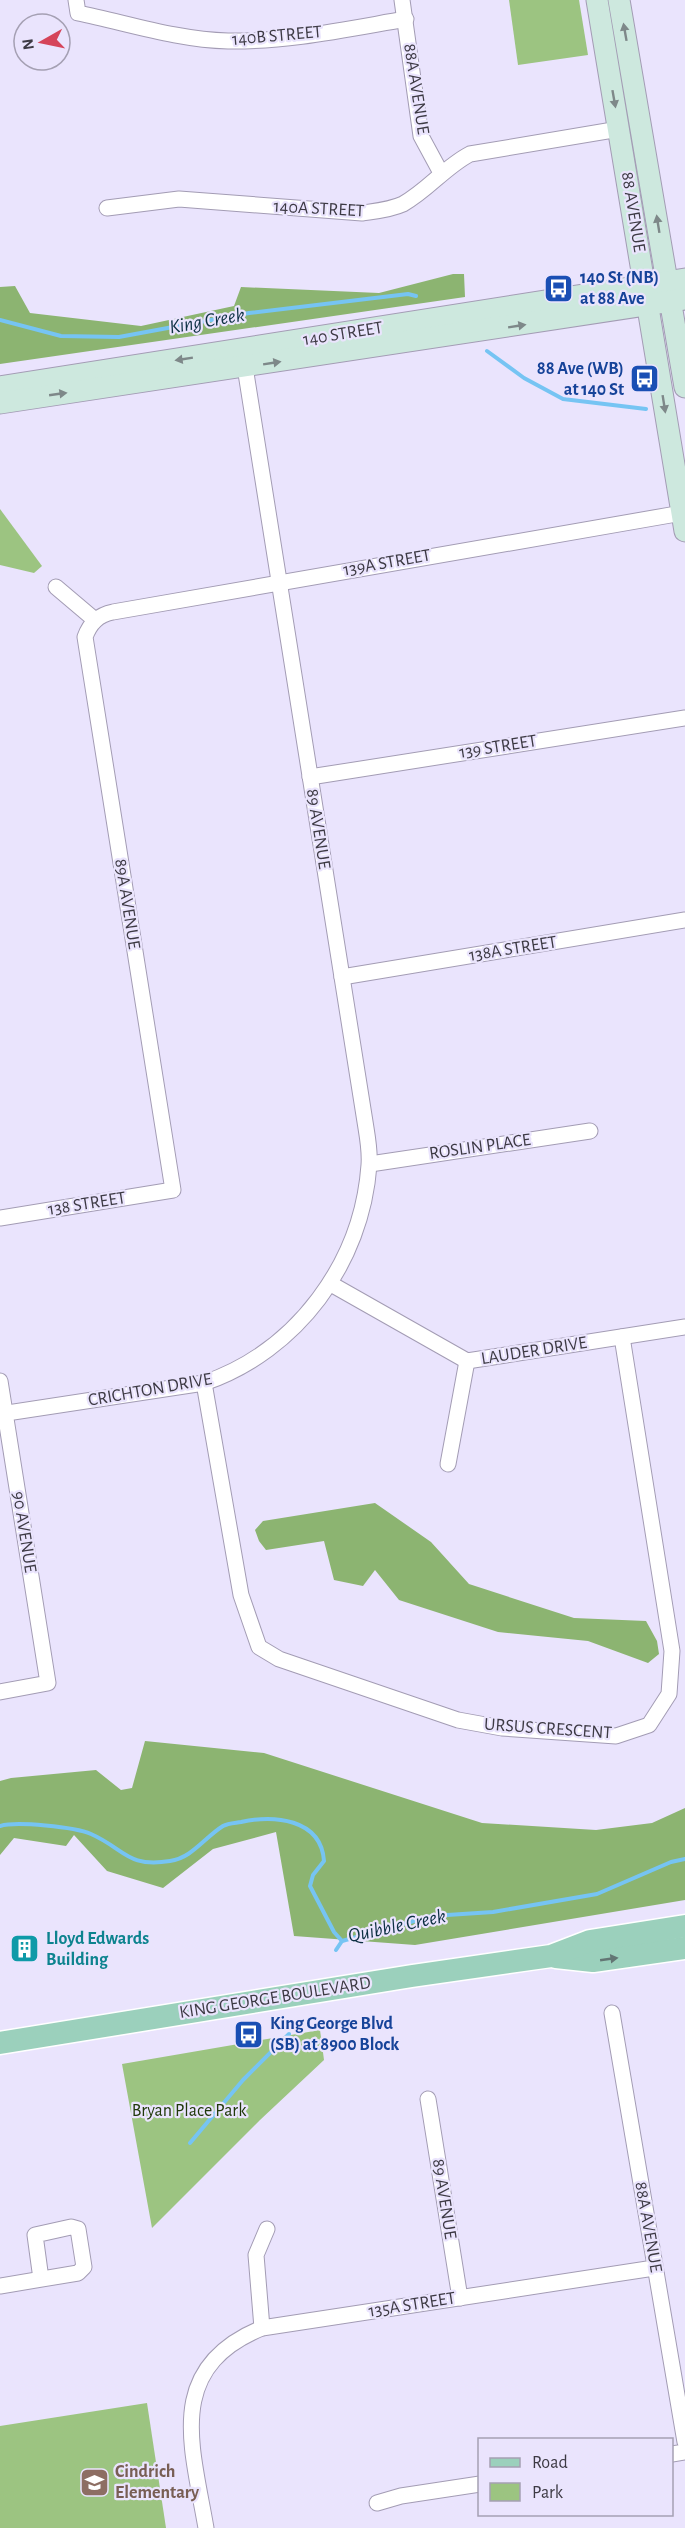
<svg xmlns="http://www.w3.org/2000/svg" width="685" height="2528" font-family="'Alegreya Sans',sans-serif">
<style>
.green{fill:#9cc481}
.forest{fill:#8cb471}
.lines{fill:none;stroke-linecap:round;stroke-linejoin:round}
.stream{stroke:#76c4f3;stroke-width:4}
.minor-casing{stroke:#a39cb4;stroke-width:17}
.secondary-casing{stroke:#a39cb4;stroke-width:23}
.primary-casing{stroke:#fff;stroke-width:25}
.minor{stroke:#fff;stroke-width:15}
.secondary{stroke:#cde8de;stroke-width:21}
.primary{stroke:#9bd0bc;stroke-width:22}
.oneway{fill:#7e8889}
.oneway2{fill:#637674}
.labels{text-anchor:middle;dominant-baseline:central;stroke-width:4.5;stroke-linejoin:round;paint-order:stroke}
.street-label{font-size:18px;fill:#3d3a44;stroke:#eae4fd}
.transit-label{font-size:18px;font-weight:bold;fill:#164399;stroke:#eae4fd;text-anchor:start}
.culture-label{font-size:18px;font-weight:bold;fill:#0d838f;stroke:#eae4fd;text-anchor:start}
.park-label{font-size:18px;fill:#203909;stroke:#eae4fd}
.education-label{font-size:18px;font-weight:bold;fill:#785e54;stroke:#eae4fd;text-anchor:start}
.water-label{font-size:20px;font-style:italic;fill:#0c2f42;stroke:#eae4fd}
</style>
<rect width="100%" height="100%" fill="#eae4fd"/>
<g class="green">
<path d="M 509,0 L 579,0 L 588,55 L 518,65 Z"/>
<path d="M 0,509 L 42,566 L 34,573 L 0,565 Z"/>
<path d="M 320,2030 L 324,2060 L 260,2120 L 152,2228 L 122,2064 Z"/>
<path d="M 147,2403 L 166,2528 L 0,2528 L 0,2426 Z"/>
</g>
<g class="forest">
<path d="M 453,274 L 464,274 L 465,297 L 0,364 L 0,287 L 15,286 L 30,313 L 141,326 L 234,306 L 241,287 L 379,293 Z"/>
<path d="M 375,1503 L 431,1542 L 469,1584 L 574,1618 L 646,1621 L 657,1641 L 659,1654 L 648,1663 L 588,1641 L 498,1632 L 399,1600 L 375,1570 L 363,1586 L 334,1580 L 324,1541 L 266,1550 L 259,1541 L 255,1530 L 263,1521 Z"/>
<path d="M 145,1741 L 264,1753 L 482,1823 L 596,1830 L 652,1823 L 685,1808 L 685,1900 L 415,1945 L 294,1936 L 276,1832 L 213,1849 L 163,1888 L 107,1871 L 74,1835 L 66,1846 L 14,1838 L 0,1855 L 0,1781 L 11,1778 L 96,1770 L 121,1790 L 132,1788 Z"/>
</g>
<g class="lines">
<g class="stream">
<path d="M 0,320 L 61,336 L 119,337 L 249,313 L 408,294 L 416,296"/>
<path d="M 487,351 L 524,378 L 563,399 L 646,409"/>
<path d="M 0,1826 C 16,1821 75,1827 91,1834 C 125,1849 127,1868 170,1861 C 192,1858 205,1837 223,1826 C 228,1823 235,1823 241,1822 C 273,1815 321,1818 324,1861 L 313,1875 L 310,1886 L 334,1932 L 342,1941 L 432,1916 L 493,1912 L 597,1894 L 671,1862 L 685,1859"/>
<path d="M 336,1950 L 342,1941"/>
<path d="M 190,2143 L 243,2080 L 289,2034"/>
</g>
<defs>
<g id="minor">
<path d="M 76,0 L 78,13 C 127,23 178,40 228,41 C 287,42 347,29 406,19"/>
<path d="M 402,0 L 421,136 L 441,173"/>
<path d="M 107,208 L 179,199 L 362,213 C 376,211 390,210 403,204 C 428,190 445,167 470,154 L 619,129"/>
<path d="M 56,587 L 95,620"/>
<path d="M 310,777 L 685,718"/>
<path d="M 342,977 L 685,920"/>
<path d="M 370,1164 L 590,1131"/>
<path d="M 0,1218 L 173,1190 L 85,637 C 90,623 98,615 113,612 L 682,513"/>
<path d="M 331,1284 L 467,1361 L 685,1327"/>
<path d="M 0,1381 L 48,1683 L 0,1692"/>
<path d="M 204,1383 L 241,1595 L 259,1647 L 279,1659 L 458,1720 L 502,1728 L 616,1736 L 649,1725 L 669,1694 L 672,1651 L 622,1337"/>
<path d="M 0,1414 L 204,1383 C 297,1351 362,1263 369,1165 C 370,1153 368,1140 366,1128 L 245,367"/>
<path d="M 448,1464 L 467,1361"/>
<path d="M 612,2013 L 685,2442"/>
<path d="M 428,2099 L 460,2298"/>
<path d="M 0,2286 L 78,2273 L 84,2267 L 78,2229 L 71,2227 L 35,2235 L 41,2279"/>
<path d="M 262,2328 L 256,2255 L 267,2229"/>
<path d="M 672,2454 L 685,2452"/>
<path d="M 377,2503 L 401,2496 L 480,2484"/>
<path d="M 206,2528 C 192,2446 164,2368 262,2328 L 654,2268"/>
</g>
<g id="secondary">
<path d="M 597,0 L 685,531"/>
<path d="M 619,0 L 685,387"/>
<path d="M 0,387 L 685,279"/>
<path d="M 0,403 L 685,299"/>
</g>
<g id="primary">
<path d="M 556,1957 L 593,1961 L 685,1948"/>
<path d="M 0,2043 L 412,1976 L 551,1956 L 590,1941 L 685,1926"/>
</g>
</defs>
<use href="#minor" class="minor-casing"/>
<use href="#secondary" class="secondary-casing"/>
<use href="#primary" class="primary-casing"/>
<use href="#minor" class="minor"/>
<use href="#secondary" class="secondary"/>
<use href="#primary" class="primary"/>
</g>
<defs><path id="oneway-solid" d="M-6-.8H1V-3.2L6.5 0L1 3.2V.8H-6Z" transform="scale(1.5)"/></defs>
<g class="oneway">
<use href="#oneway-solid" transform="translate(625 32) rotate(-100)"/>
<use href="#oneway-solid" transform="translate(614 99) rotate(80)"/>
<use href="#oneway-solid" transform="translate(658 224) rotate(-99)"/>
<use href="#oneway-solid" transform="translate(517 326) rotate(-9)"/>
<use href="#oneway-solid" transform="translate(184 359) rotate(171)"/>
<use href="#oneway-solid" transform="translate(272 363) rotate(-9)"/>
<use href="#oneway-solid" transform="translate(58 394) rotate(-8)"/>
<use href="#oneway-solid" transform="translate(664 404) rotate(81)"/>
</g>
<use class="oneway2" href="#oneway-solid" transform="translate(609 1959) rotate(-8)"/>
<defs>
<symbol id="bus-square" viewBox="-11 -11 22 22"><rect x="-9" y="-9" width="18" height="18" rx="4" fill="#1a4fb4" stroke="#eae4fd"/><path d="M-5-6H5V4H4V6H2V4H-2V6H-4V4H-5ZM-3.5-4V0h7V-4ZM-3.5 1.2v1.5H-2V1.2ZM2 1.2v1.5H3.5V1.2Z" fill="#fff"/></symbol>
<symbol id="building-square" viewBox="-11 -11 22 22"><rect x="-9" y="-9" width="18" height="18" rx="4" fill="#0f9aa8" stroke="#eae4fd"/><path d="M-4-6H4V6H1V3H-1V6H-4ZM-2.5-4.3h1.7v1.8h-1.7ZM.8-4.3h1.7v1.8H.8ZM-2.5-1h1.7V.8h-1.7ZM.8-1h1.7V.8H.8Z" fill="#fff"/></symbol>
<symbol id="school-square" viewBox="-11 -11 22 22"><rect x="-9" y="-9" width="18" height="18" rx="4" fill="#8d6e63" stroke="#eae4fd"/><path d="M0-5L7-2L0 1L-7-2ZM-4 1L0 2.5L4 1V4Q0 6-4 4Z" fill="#fff"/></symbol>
</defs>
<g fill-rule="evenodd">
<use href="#bus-square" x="542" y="272" width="33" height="33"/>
<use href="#bus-square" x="628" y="362" width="33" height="33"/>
<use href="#building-square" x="8" y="1932" width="33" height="33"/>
<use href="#bus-square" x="232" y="2018" width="33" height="33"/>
<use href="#school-square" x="78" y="2466" width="33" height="33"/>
</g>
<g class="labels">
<g class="street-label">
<text transform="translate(277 36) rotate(-5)">140B STREET</text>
<text transform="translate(416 89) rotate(81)">88A AVENUE</text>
<text transform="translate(319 209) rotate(3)">140A STREET</text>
<text transform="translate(633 212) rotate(81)">88 AVENUE</text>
<text transform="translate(343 334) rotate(-9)">140 STREET</text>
<text transform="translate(387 563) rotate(-10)">139A STREET</text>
<text transform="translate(498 747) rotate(-9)">139 STREET</text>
<text transform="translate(318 829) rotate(81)">89 AVENUE</text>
<text transform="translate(127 904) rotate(81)">89A AVENUE</text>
<text transform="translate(513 949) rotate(-9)">138A STREET</text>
<text transform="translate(480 1147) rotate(-8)">ROSLIN PLACE</text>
<text transform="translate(87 1204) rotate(-9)">138 STREET</text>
<text transform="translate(534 1351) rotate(-9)">LAUDER DRIVE</text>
<text transform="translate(150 1390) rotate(-10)">CRICHTON DRIVE</text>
<text transform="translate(24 1532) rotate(81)">90 AVENUE</text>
<text transform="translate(548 1729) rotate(4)">URSUS CRESCENT</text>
<text transform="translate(275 1998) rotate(-9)">KING GEORGE BOULEVARD</text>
<text transform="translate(444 2199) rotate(81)">89 AVENUE</text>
<text transform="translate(648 2227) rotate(80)">88A AVENUE</text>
<text transform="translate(412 2305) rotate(-9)">135A STREET</text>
</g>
<g class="transit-label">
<text x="580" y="278">140 St (NB)<tspan x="580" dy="21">at 88 Ave</tspan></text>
<text x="624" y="369" text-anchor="end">88 Ave (WB)<tspan x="624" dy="21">at 140 St</tspan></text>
<text x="270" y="2024">King George Blvd<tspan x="270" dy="21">(SB) at 8900 Block</tspan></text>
</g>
<g class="culture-label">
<text x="46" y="1939">Lloyd Edwards<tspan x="46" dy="21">Building</tspan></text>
</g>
<g class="park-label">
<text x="189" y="2111">Bryan Place Park</text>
</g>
<g class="education-label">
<text x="115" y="2472">Cindrich<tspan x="115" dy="21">Elementary</tspan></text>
</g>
<g class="water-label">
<text transform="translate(207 321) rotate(-10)">King Creek</text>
<text transform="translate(397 1926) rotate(-12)">Quibble Creek</text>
</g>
</g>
<rect x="478" y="2438" width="195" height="78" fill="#eae4fd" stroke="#a5a0b3" stroke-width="1.5"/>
<rect x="490" y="2458" width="30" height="9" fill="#9bd0bc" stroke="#a5a0b3" stroke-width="1.5"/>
<text x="532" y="2468" font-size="18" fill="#3d3a44">Road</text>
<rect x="490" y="2483" width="30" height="18" fill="#9cc481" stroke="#a5a0b3" stroke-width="1.5"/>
<text x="532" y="2498" font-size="18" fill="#3d3a44">Park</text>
<g transform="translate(42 42) rotate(261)"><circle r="28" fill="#eae4fd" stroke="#a5a0b3" stroke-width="1.5"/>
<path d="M0-4.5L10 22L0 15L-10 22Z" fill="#d5445a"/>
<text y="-9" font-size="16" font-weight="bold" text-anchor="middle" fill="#3d3a44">N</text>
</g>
</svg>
